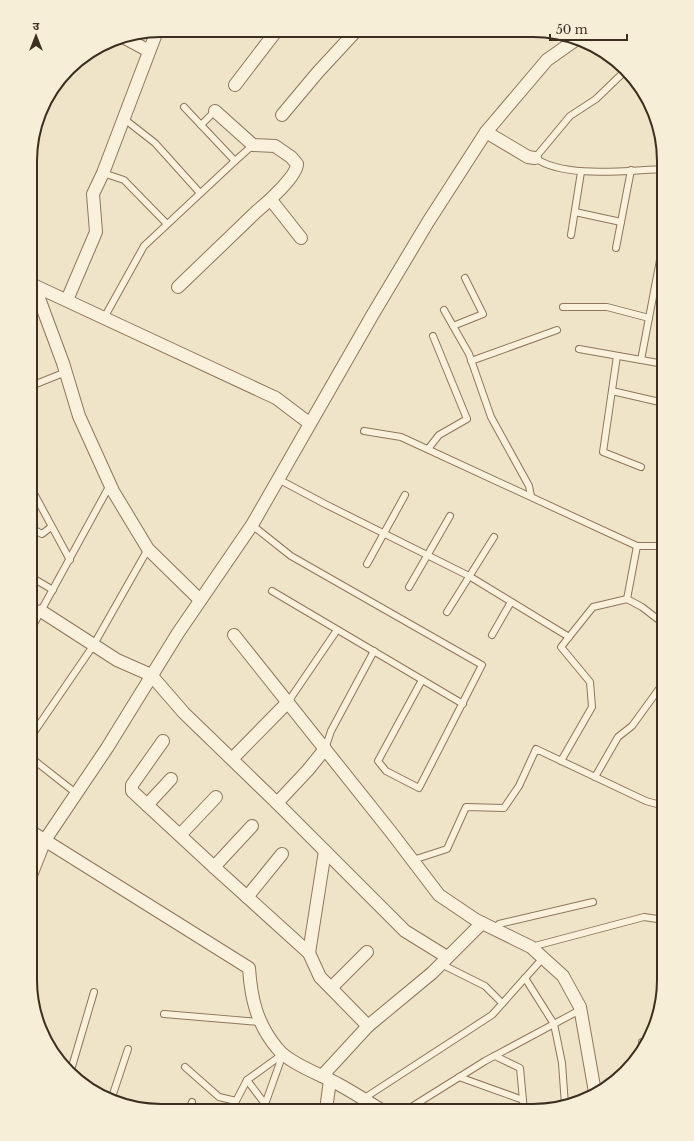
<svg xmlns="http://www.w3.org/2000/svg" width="694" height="1141" font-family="'Libre Baskerville','Noto Sans Devanagari',serif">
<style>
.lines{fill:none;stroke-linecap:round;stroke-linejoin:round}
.lane-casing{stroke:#8d765c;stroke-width:8}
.street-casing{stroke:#8d765c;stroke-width:14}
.lane{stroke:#faf1dc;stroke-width:6}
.street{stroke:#faf1dc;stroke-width:12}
.rim{fill:none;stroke:#3d2e20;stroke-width:2}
</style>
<rect width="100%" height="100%" fill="#f0e4c8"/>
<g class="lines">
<defs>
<g id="lane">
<path d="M 624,72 L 596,99 L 570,116 L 535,158 C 565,179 628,170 664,169"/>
<path d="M 123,118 L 155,143 L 200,193"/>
<path d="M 201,125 L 215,111"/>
<path d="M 235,161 L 253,145"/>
<path d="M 103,173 L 124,180 L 167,224"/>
<path d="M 575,212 L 621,222"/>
<path d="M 571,235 L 581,172"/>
<path d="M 616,248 L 631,170"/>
<path d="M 563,307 L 607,307 L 649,318"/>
<path d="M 444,310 L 469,354 L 491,417 L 529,486 L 531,496"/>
<path d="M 104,318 L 144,246 L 235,161 L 184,107"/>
<path d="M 453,326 L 483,314 L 465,278"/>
<path d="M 579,349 L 664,364"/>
<path d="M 617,356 L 603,452 L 641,467"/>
<path d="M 641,360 L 664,239"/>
<path d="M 471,361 L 557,330"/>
<path d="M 31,386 L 66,372"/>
<path d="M 612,391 L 664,403"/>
<path d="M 364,431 L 401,437 L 637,546 L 656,546 L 664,543"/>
<path d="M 428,449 L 439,435 L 467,419 L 433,336"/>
<path d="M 278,479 L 325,504 L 469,576 L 569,637"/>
<path d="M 31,488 L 70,560"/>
<path d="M 252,525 L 291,556 L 482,665 L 419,788 L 386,771 L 378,761 L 422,680"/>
<path d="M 31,528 L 42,534 L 51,527"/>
<path d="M 367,564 L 405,495"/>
<path d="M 31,577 L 53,590"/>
<path d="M 409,587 L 450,516"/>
<path d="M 272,591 L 463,704"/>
<path d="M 627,599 L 637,546"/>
<path d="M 447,612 L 494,537"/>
<path d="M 30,631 L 110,485"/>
<path d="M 492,635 L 511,602"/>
<path d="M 288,702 L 337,630"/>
<path d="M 30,738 L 93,646 L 148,549"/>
<path d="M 325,749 L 331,731 L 374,651"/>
<path d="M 30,757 L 77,794"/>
<path d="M 561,761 L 592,707 L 590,682 L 561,647 L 593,607 L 627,599 L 642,607 L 664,624"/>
<path d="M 595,777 L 618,737 L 632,726 L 664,682"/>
<path d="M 413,860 L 447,849 L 466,807 L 504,808 L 519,786 L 536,749 L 646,801 L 664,806"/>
<path d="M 495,930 L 499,924 L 593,902"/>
<path d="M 531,947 L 644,917 L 664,920"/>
<path d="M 441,964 L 485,986 L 502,1003"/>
<path d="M 525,978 L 554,1024 L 562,1063 L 565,1105"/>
<path d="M 164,1014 L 260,1022"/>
<path d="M 642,1051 L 642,1042 L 646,1042"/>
<path d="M 495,1056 L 520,1068 L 524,1111"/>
<path d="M 185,1067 L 219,1097 L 236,1101 L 247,1080 L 283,1054"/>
<path d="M 71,1070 L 94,992"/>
<path d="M 459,1077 L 523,1100"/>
<path d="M 247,1080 L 265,1104"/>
<path d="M 112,1097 L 128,1049"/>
<path d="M 363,1099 L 492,1015 L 543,958"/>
<path d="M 189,1110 L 192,1102"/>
<path d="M 263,1110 L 283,1054"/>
<path d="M 405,1111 L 485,1061 L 580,1010"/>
</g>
<g id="street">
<path d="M 123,37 L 149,51"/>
<path d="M 235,85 L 277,30"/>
<path d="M 282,115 L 318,72 L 356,31"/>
<path d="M 486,132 L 528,157 L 535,158"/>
<path d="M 271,200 L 301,238"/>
<path d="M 31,284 L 276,398 L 309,423"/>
<path d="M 34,285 L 63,363 L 79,416 L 113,491 L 148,549 L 200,600"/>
<path d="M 178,287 L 257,211 C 267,203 297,176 297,164 L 291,157 L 275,146 L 253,145 L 215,111"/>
<path d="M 67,300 L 96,232 L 93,194 L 103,173 L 157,31"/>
<path d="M 41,611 L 117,660 L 151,675 L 184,713 L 277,803 L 405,931 L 447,957"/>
<path d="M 234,635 L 391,832 L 439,895 L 476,920 L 531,947 L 563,976 L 580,1007 L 595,1092"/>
<path d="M 163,741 L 132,785 L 132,791 L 214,867 L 309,953 L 320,977 L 368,1026"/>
<path d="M 232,759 L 288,702"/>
<path d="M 277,803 L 308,770 L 325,749"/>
<path d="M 147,805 L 171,779"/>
<path d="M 30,831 L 249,968 C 251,999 257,1024 277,1048 C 287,1062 321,1075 338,1084 C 353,1092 368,1102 383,1111"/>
<path d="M 180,835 L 216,797"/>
<path d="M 214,867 L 252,826"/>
<path d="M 30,878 L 45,840 L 107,748 L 178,633 L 252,525 L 373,314 L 428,222 L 486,132 L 547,60 L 574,41"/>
<path d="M 247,897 L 282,854"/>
<path d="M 309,953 L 325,851"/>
<path d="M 331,988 L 367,952"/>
<path d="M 322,1076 L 368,1026 L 432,973 L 482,923"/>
<path d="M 326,1110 L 330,1080"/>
</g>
</defs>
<use href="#lane" class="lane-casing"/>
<use href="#street" class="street-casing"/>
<use href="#lane" class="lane"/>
<use href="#street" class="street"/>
</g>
<path d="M0 0H694V1141H0ZM161 37H533A124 124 0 0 1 657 161V980A124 124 0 0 1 533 1104H161A124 124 0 0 1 37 980V161A124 124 0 0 1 161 37Z" fill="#f7eed8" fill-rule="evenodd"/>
<path class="rim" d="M161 37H533A124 124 0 0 1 657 161V980A124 124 0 0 1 533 1104H161A124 124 0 0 1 37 980V161A124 124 0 0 1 161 37Z"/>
<g transform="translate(36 36)" stroke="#f7eed8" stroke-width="3" paint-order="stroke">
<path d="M0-3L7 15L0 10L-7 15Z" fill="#3d2e20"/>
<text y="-6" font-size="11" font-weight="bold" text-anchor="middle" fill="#3d2e20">उ</text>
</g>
<path d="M550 34v6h77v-6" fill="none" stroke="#3d2e20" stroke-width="2"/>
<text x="556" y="34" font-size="12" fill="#3d2e20" stroke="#f7eed8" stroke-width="3" paint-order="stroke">50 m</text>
</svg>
